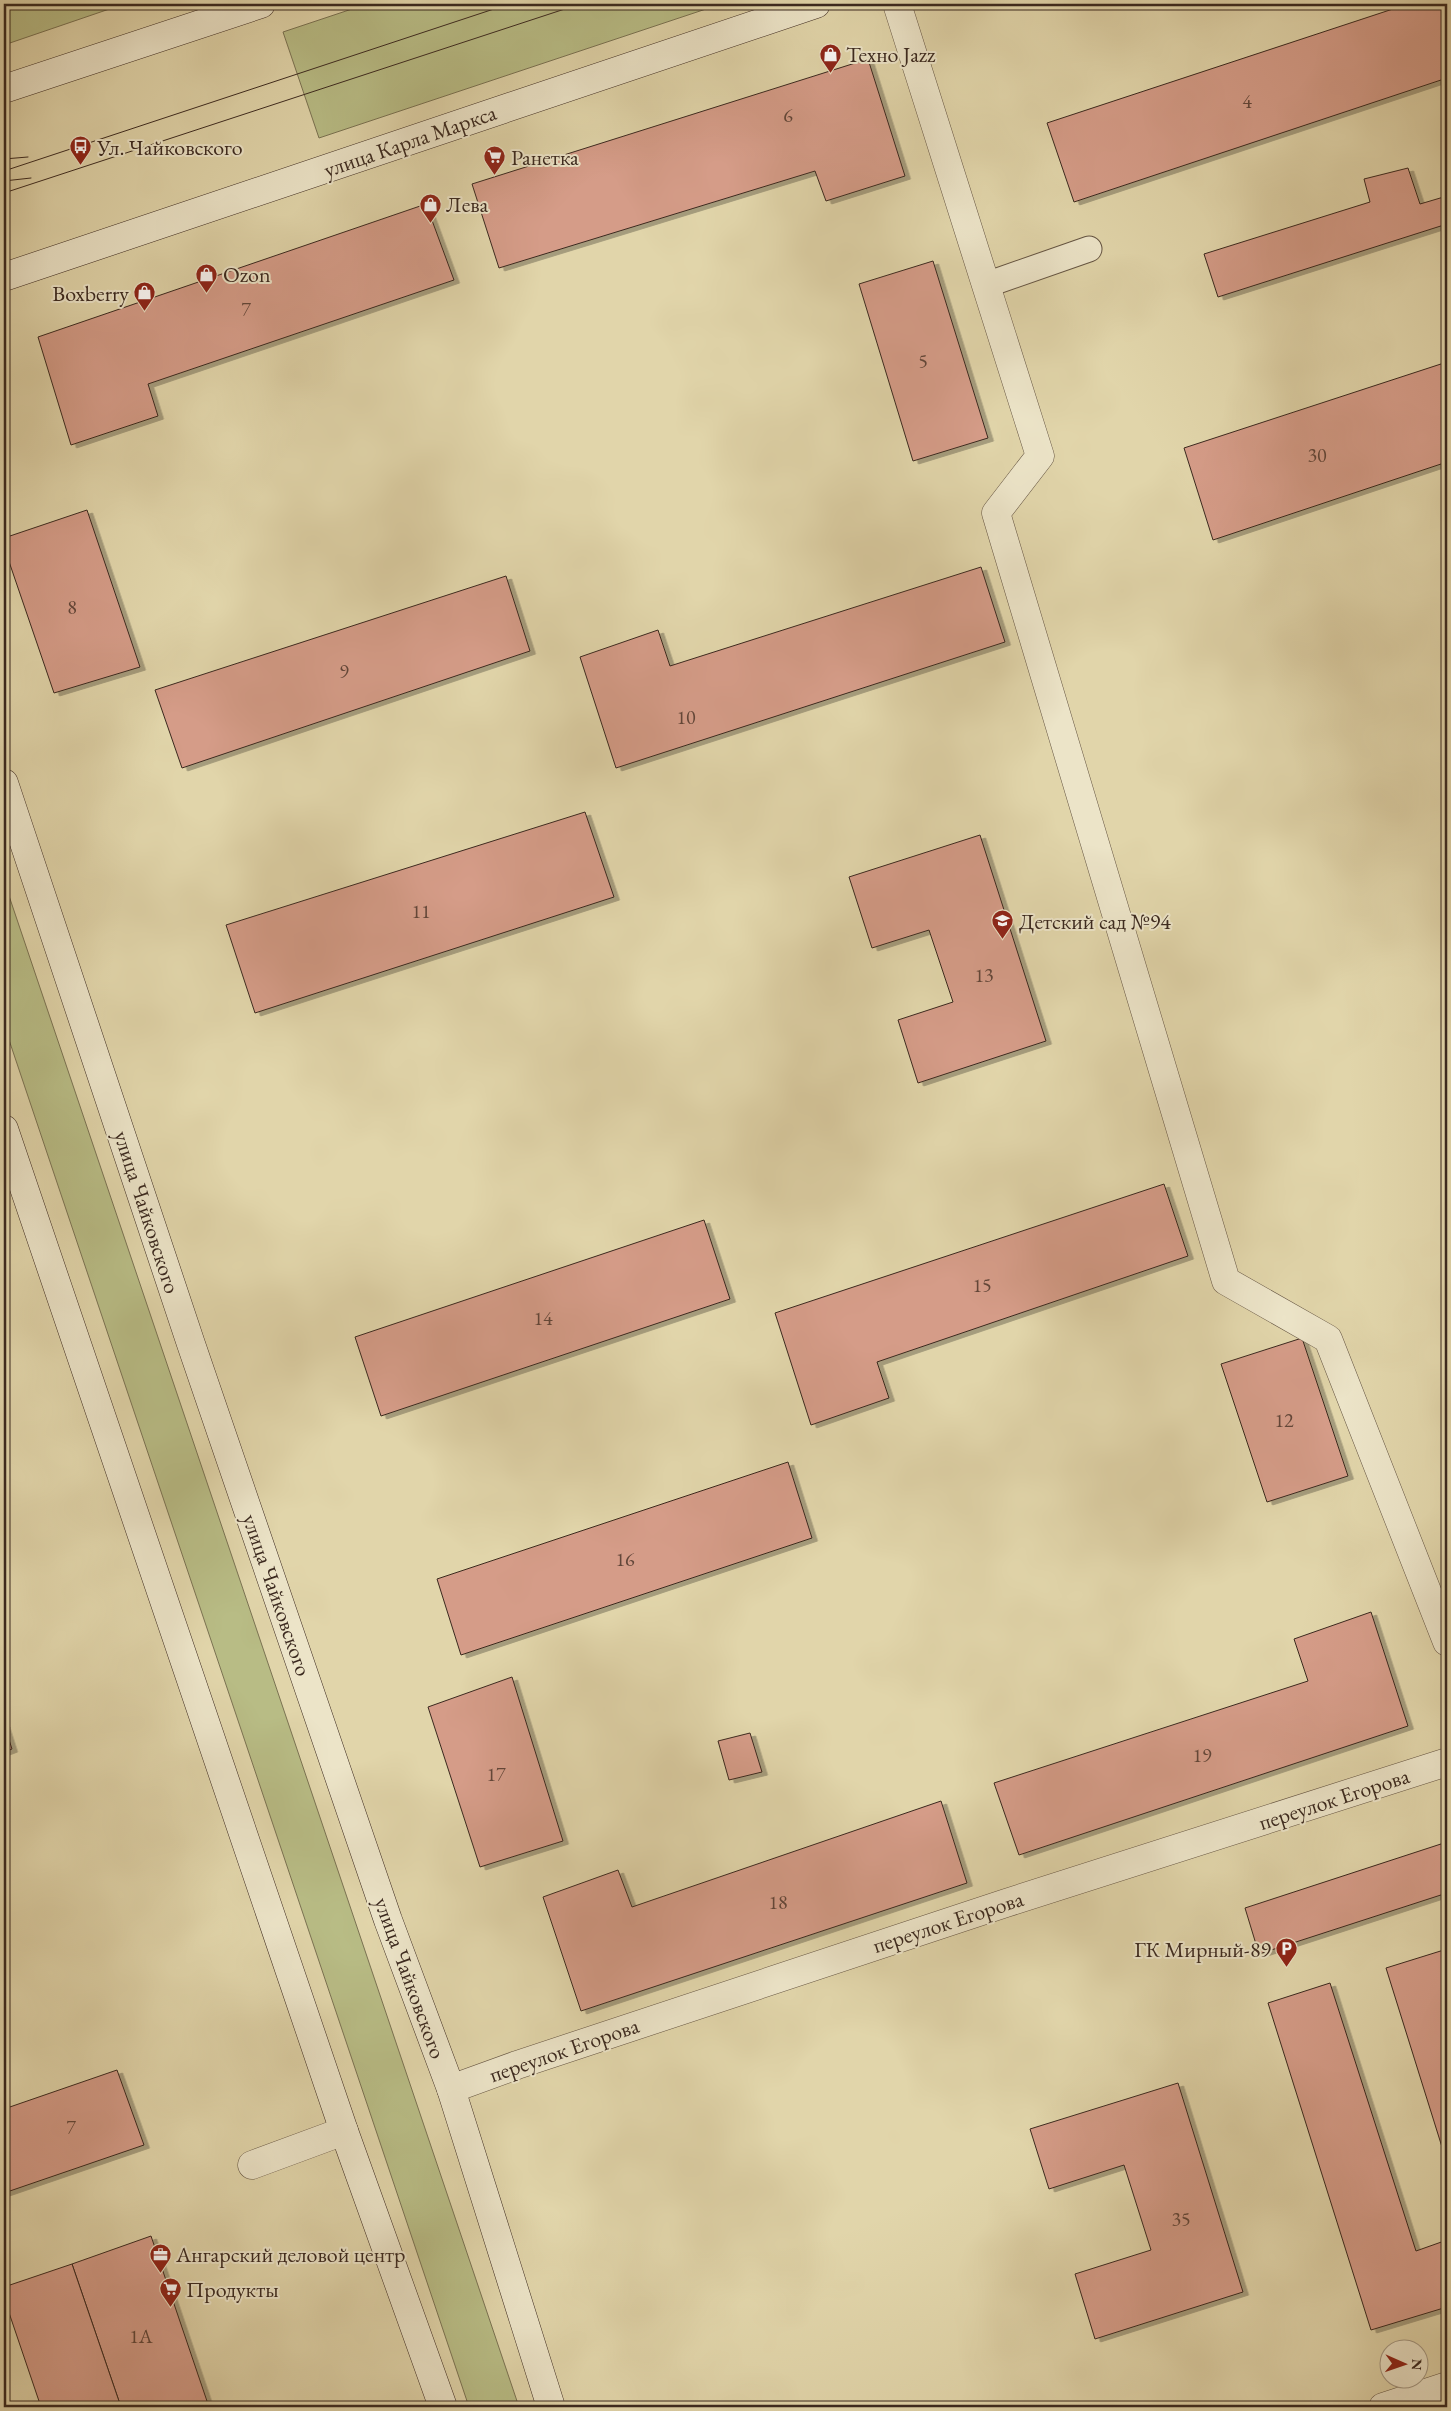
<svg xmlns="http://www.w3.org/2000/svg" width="1451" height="2411" font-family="'EB Garamond',serif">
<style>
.green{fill:#b8bc85;stroke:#7a7252}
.building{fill:#d59c88;stroke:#3b291f;filter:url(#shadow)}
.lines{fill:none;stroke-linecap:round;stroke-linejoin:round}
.service-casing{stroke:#645442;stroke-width:27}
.minor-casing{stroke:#645442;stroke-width:29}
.secondary-casing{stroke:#3b291f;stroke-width:29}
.service{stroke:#ece4c8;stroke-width:25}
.minor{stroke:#ece4c8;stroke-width:28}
.secondary{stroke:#ece4c8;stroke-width:28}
.tram{stroke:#3b291f;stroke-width:1}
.labels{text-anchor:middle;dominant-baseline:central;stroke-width:4;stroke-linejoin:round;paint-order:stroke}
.number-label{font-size:20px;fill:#624639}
.poi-label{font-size:22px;fill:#3b291f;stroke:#ece4c8;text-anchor:start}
.street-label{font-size:22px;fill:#3b291f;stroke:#ece4c8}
</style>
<defs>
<filter id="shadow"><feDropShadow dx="5.5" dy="3" stdDeviation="0" flood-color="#0004"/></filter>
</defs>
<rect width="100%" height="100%" fill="#e1d5aa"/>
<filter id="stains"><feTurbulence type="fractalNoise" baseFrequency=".004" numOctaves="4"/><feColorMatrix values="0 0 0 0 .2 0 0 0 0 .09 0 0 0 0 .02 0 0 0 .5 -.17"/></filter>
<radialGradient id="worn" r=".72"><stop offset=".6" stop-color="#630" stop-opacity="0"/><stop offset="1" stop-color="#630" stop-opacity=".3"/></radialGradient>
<g class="green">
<path d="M 4,4 L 124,4 L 4,45 Z"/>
<path d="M 367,4 L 721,4 L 319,138 L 283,32 Z"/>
<path d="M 4,881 L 519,2407 L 469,2407 L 4,1025 Z"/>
</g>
<g class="building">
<path d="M 1408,4 L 1447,4 L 1447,78 L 1074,202 L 1047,123 Z"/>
<path d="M 868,59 L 905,176 L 826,201 L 815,171 L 499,268 L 472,184 Z"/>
<path d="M 1408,168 L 1420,204 L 1447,196 L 1447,224 L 1218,297 L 1204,254 L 1370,202 L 1364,179 Z"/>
<path d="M 426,204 L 454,280 L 148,384 L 158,416 L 71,445 L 38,337 Z"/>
<path d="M 933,261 L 988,438 L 913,461 L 859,284 Z"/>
<path d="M 1447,362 L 1447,462 L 1213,540 L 1184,448 Z"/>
<path d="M 87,510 L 140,667 L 54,693 L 4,547 L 4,538 Z"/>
<path d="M 981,567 L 1005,642 L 616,768 L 580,657 L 658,630 L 670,666 Z"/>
<path d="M 506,576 L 530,651 L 182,768 L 155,690 Z"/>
<path d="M 585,812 L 614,897 L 255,1013 L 226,925 Z"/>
<path d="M 980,835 L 1046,1041 L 918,1083 L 898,1020 L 953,1002 L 929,930 L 872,948 L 849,877 Z"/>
<path d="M 1164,1184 L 1188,1256 L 877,1362 L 889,1398 L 811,1425 L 775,1313 Z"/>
<path d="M 704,1220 L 730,1299 L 381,1416 L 355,1337 Z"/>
<path d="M 1302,1338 L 1348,1476 L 1267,1502 L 1221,1364 Z"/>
<path d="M 788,1462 L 812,1538 L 461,1655 L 437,1579 Z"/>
<path d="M 1371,1612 L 1408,1726 L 1019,1855 L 994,1783 L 1308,1681 L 1294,1639 Z"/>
<path d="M 512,1677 L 563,1841 L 480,1867 L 428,1707 Z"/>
<path d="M 4,1724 L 12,1749 L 4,1752 Z"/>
<path d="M 750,1733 L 762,1772 L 729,1780 L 718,1741 Z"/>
<path d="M 941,1801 L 967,1883 L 581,2011 L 543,1897 L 618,1870 L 632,1907 Z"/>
<path d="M 1447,1842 L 1447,1893 L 1259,1954 L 1245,1908 Z"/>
<path d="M 1447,1949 L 1447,2163 L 1386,1968 Z"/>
<path d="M 1330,1983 L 1416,2251 L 1447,2240 L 1447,2307 L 1371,2330 L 1268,2003 Z"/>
<path d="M 117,2070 L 144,2145 L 4,2193 L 4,2109 Z"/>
<path d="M 1178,2083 L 1243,2292 L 1095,2339 L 1075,2274 L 1151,2250 L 1124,2165 L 1049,2189 L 1030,2129 Z"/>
<path d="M 151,2236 L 209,2407 L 121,2407 L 72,2264 Z"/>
<path d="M 72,2264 L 121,2407 L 41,2407 L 4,2298 L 4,2287 Z"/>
</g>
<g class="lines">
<defs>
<path id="service" d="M 986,285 L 1089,249"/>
<g id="minor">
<path d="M 897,4 L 1040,456 L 996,513 L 1226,1281 L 1328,1339 L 1447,1642"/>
<path d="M 451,2089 L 517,2065 L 1006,1903 L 1447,1762"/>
<path d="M 252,2165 L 344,2131"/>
<path d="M 1383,2407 L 1447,2386"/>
</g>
<g id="secondary">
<path d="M 4,89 L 261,4"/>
<path d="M 4,277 L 816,4"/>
<path d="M 4,783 L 191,1344 L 388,1920 L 451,2089 L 551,2407"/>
<path d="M 4,1129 L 344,2131 L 443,2407"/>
</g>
</defs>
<use href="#service" class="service-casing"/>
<use href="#minor" class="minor-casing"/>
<use href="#secondary" class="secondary-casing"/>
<use href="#service" class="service"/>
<use href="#minor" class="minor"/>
<use href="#secondary" class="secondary"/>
<g class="tram">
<path d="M 4,159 L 28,157"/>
<path d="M 4,171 L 509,4"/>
<path d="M 4,181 L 31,178"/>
<path d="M 4,193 L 580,4"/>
</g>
</g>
<defs>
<symbol id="shop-pin" viewBox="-11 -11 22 30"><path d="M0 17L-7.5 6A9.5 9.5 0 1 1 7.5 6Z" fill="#8f2418" stroke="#ece4c8"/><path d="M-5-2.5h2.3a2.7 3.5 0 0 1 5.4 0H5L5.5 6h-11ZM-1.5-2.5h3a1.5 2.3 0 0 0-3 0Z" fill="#fff"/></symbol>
<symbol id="bus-pin" viewBox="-11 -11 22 30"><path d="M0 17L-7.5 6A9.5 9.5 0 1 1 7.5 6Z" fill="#8f2418" stroke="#ece4c8"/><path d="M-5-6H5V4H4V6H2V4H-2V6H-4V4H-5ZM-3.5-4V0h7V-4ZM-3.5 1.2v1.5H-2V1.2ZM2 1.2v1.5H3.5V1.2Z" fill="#fff"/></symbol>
<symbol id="supermarket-pin" viewBox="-11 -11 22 30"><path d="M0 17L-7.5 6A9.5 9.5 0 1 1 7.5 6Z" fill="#8f2418" stroke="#ece4c8"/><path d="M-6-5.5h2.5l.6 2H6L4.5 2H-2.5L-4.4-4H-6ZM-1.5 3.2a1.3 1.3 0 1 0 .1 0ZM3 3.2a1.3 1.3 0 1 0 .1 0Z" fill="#fff"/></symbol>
<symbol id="school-pin" viewBox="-11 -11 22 30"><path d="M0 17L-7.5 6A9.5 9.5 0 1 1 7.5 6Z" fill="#8f2418" stroke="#ece4c8"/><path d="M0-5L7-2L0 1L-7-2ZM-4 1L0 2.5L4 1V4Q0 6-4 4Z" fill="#fff"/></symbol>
<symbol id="parking-pin" viewBox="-11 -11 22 30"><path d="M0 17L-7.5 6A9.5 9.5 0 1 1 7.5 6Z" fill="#8f2418" stroke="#ece4c8"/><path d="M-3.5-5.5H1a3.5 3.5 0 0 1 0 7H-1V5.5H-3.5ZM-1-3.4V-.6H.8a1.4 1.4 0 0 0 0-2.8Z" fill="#fff"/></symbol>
<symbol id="office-pin" viewBox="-11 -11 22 30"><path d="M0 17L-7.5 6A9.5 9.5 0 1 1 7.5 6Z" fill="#8f2418" stroke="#ece4c8"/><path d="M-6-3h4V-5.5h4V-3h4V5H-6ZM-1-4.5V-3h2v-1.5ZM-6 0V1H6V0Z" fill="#fff"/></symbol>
</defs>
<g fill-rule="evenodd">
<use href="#shop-pin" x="818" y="42" width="25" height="34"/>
<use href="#bus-pin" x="68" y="134" width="25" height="34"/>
<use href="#supermarket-pin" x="482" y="144" width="25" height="34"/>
<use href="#shop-pin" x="418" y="192" width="25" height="34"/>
<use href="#shop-pin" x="194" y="262" width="25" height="34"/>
<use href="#shop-pin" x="132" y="280" width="25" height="34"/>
<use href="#school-pin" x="990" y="908" width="25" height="34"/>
<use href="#parking-pin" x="1274" y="1936" width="25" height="34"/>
<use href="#office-pin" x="148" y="2242" width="25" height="34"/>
<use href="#supermarket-pin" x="158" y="2276" width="25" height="34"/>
</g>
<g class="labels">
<g class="number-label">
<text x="1247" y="101">4</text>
<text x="788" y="115">6</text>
<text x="246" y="309">7</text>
<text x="923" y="361">5</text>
<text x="1317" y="455">30</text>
<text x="72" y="607">8</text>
<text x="344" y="671">9</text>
<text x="686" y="717">10</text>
<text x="421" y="911">11</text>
<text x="984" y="975">13</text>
<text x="982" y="1285">15</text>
<text x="543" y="1318">14</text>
<text x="1284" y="1420">12</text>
<text x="625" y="1559">16</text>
<text x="1202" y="1755">19</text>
<text x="496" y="1774">17</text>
<text x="778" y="1902">18</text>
<text x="71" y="2127">7</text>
<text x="1181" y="2219">35</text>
<text x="141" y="2336">1А</text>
</g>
<g class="poi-label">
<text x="846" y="54">Техно Jazz</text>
<text x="97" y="147">Ул. Чайковского</text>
<text x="511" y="157">Ранетка</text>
<text x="446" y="204">Лева</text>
<text x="223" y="274">Ozon</text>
<text x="129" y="293" text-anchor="end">Boxberry</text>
<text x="1019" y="921">Детский сад №94</text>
<text x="1271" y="1949" text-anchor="end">ГК Мирный-89</text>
<text x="176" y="2254">Ангарский деловой центр</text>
<text x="186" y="2289">Продукты</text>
</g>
<g class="street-label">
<text transform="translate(410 141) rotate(-19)">улица Карла Маркса</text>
<text transform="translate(147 1212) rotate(72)">улица Чайковского</text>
<text transform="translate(277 1595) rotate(71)">улица Чайковского</text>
<text transform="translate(1334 1799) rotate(-18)">переулок Егорова</text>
<text transform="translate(948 1922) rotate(-18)">переулок Егорова</text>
<text transform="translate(410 1978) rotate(70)">улица Чайковского</text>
<text transform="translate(564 2050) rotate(-19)">переулок Егорова</text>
</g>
</g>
<rect width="1451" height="2411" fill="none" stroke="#e1d5aa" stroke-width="20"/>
<rect x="5" y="5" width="1441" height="2401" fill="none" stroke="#3b291f" stroke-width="2.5"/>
<rect x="10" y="10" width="1431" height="2391" fill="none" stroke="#3b291f"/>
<g transform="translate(1404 2364) rotate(92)"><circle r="24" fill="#ece4c8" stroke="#a59984"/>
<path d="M0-4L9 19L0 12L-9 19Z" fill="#8f2418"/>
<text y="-8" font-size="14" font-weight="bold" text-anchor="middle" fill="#3b291f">N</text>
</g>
<rect width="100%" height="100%" filter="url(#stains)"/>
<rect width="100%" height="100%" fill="url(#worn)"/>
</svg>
